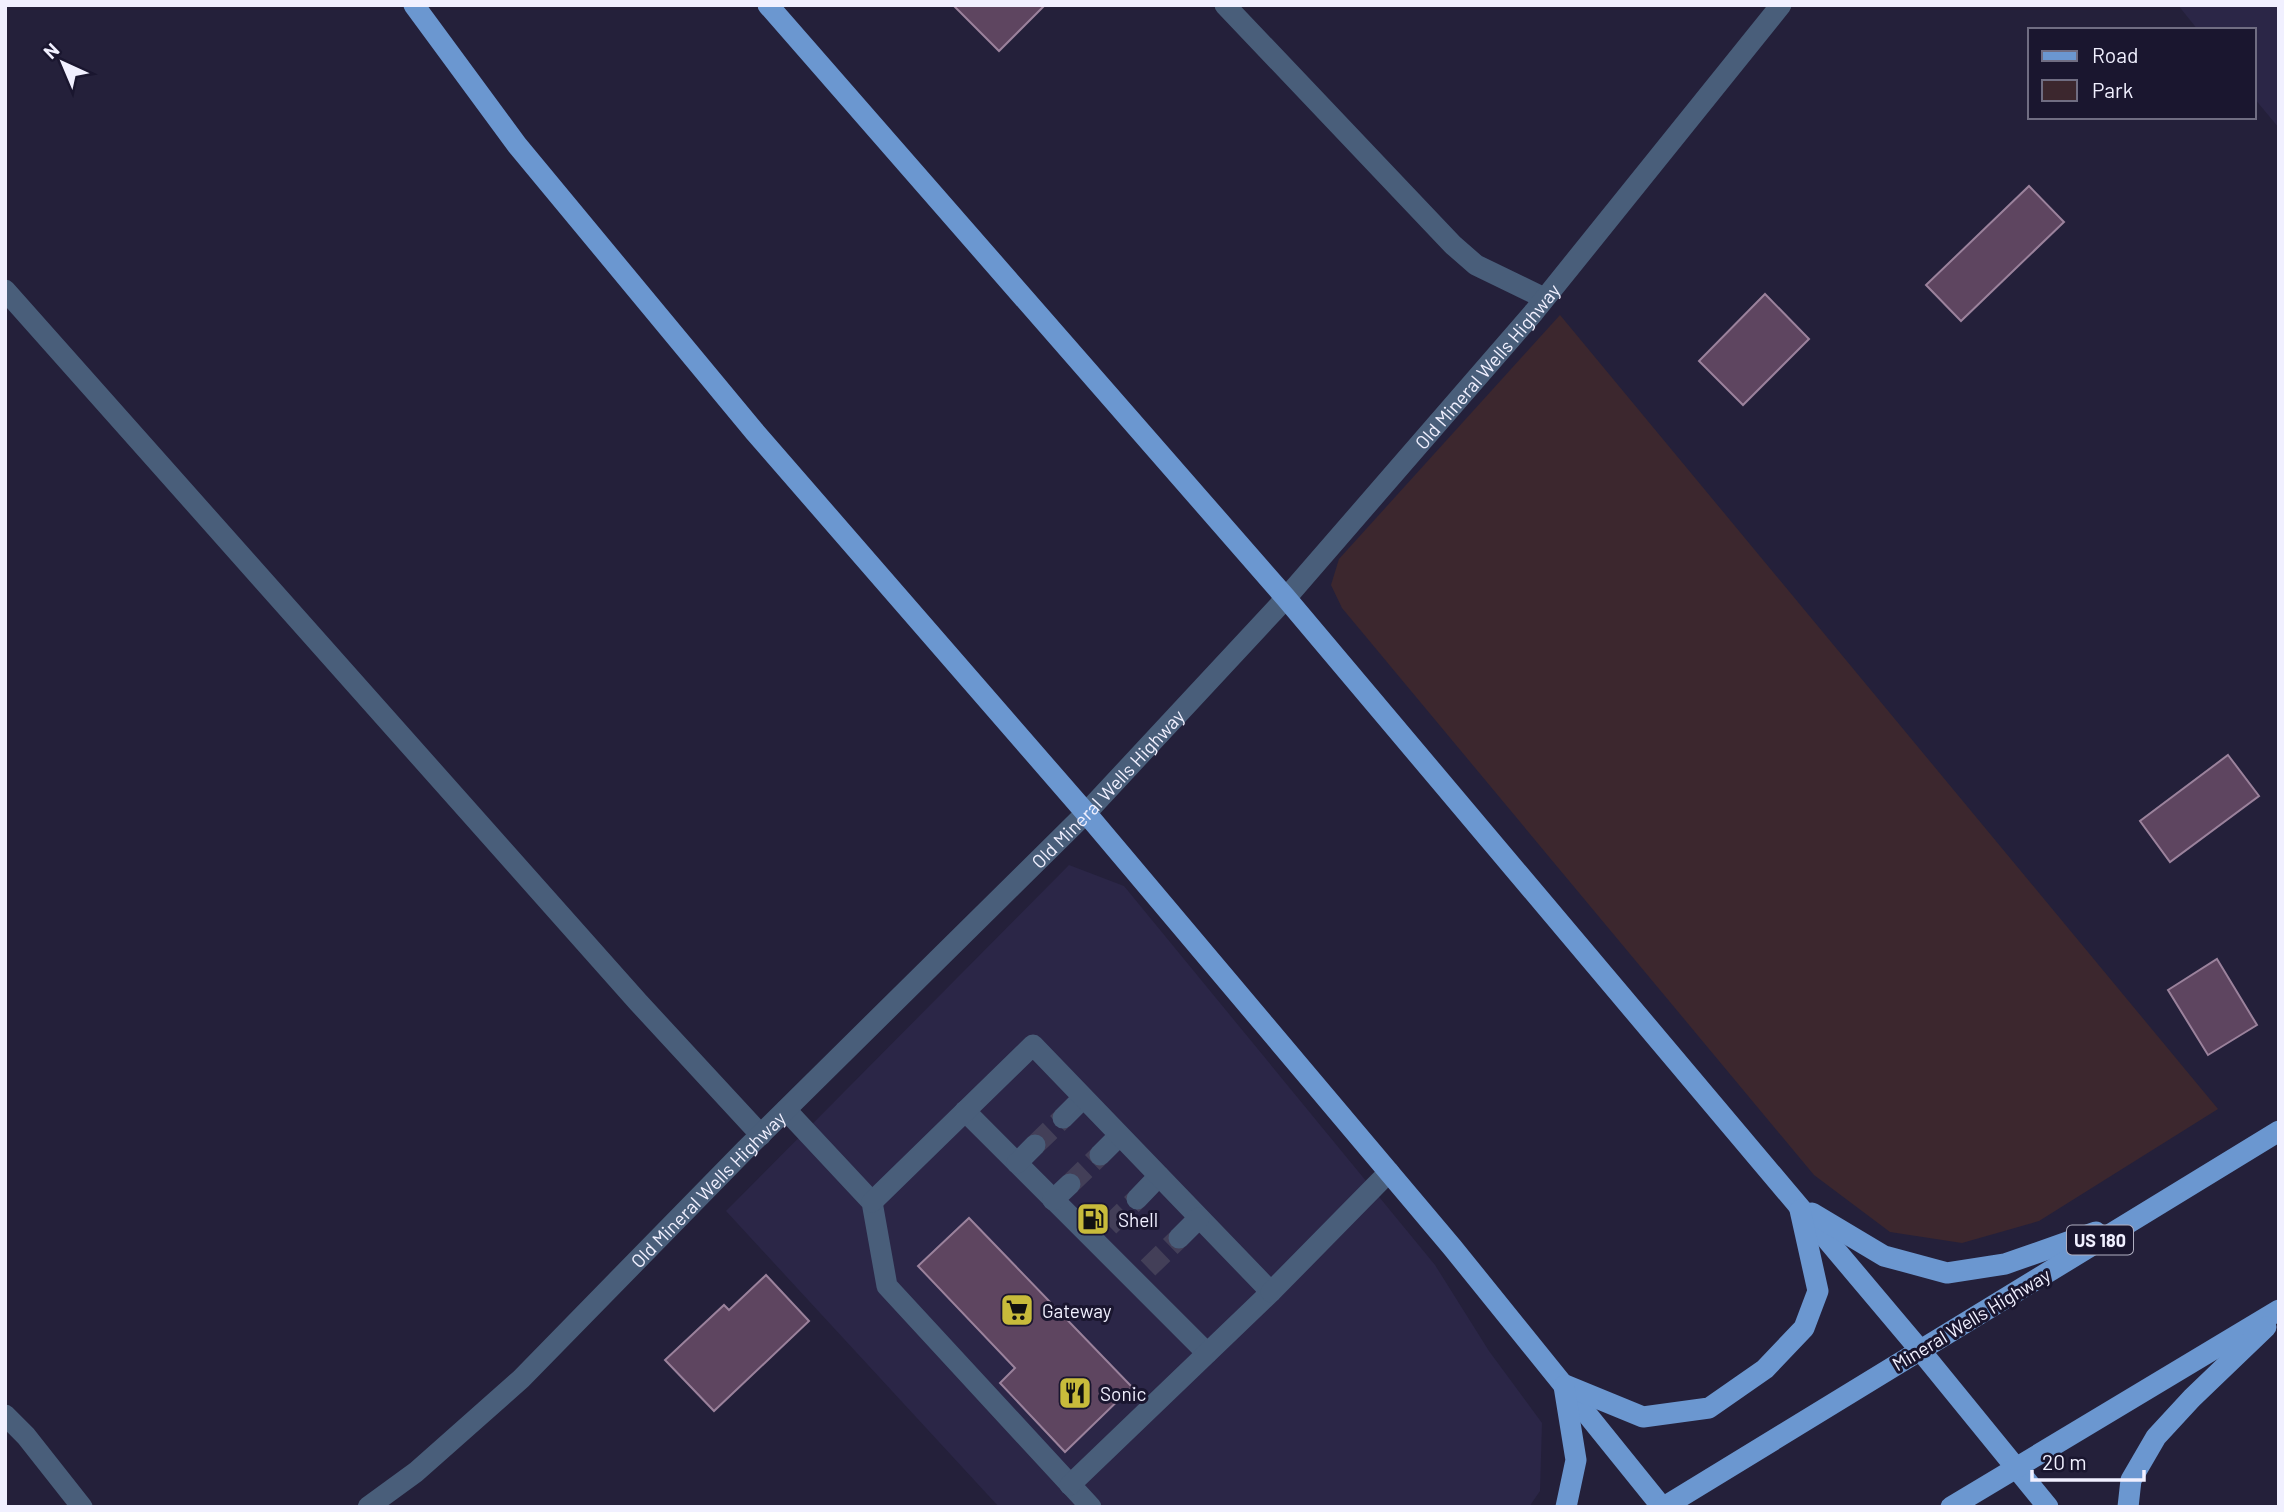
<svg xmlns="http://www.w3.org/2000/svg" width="2284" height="1512" font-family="Barlow,sans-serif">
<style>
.built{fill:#2b2647}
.green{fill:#3c272e}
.building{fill:#5e4560;stroke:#9b829c;stroke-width:2}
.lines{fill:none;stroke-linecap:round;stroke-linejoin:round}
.minor-tunnel{stroke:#433f58;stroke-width:21;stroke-dasharray:21 10;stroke-linecap:butt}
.minor{stroke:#495e7a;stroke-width:21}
.major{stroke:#6b97d0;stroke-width:21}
.labels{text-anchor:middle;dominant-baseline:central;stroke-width:6;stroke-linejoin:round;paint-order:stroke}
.shield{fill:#1a162f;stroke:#b0afc1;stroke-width:2}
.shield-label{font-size:18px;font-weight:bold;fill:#f1f0ff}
.street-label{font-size:19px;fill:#f1f0ff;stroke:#1a162f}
.poi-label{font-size:19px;fill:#f1f0ff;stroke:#1a162f;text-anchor:start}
</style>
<rect width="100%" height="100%" fill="#24203a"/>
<g class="built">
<path d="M 2178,5 L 2279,5 L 2279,128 L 2254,98 L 2254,30 L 2198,30 Z"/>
<path d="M 1069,865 L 1124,886 L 1435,1265 L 1489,1351 L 1542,1423 L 1540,1491 L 1529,1507 L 999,1507 L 726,1211 Z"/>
</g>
<path class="green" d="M 1560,315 L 2218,1109 L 2039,1221 L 1962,1243 L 1890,1232 L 1814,1175 L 1342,608 L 1331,585 L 1339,559 Z"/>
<g class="building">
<path d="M 953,5 L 1045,5 L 999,51 Z"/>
<path d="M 2029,186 L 2064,222 L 1961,321 L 1926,285 Z"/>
<path d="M 1765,294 L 1809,339 L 1743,405 L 1699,361 Z"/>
<path d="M 2228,755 L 2259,796 L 2170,862 L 2140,821 Z"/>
<path d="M 2217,959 L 2257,1025 L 2208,1055 L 2168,990 Z"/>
<path d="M 969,1218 L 1132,1387 L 1065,1452 L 1000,1383 L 1015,1368 L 918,1266 Z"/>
<path d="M 766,1275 L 809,1321 L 714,1411 L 665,1360 L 724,1305 L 729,1310 Z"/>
</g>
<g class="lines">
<g class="minor-tunnel">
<path d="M 1035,1145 L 1063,1118"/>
<path d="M 1070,1184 L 1100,1155"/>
<path d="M 1109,1226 L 1137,1199"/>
<path d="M 1148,1268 L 1179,1238"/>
</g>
<g class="minor">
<path d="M 1225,5 L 1453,245 L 1476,265 L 1544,298"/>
<path d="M 5,290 L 638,1002 L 761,1135"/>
<path d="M 786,1110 L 872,1202 L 887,1286 L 1091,1507"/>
<path d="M 965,1111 L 1207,1353"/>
<path d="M 1063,1118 L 1083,1098"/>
<path d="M 1100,1155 L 1119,1136"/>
<path d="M 1017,1163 L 1035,1145"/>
<path d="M 1137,1199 L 1159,1176"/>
<path d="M 1053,1200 L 1070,1184"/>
<path d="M 872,1202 L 1033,1045 L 1271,1292 L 1070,1485"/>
<path d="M 1179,1238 L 1199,1218"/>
<path d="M 1271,1292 L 1389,1172"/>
<path d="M 5,1415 L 26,1436 L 82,1507"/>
<path id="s1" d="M 368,1507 L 416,1472 L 521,1379 L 745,1150 L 1086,813 L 1286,598 L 1534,312 L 1781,5"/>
</g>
<g class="major">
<path d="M 414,5 L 517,145 L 754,431 L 1086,813 L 1452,1247 L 1662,1507"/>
<path d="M 768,5 L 1286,598 L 1920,1350 L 2048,1507"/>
<path d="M 1812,1213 L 1884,1256 L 1947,1273 L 2005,1264 L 2096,1232"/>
<path d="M 1565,1385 L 1643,1417 L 1709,1408 L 1765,1369 L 1804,1328 L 1818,1291 L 1800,1210"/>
<path d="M 1564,1386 L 1576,1460 L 1566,1507"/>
<path d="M 1664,1507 L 2279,1131"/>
<path d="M 1951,1507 L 2279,1310"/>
<path d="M 2128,1507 L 2131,1480 L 2156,1437 L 2192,1398 L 2266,1327"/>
</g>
</g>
<defs>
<symbol id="fuel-square" viewBox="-11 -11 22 22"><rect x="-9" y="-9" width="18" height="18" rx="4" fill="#c8bb3b" stroke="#1a162f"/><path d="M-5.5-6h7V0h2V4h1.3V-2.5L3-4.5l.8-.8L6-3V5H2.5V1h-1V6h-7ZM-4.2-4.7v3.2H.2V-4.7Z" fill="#111"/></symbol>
<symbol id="supermarket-square" viewBox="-11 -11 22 22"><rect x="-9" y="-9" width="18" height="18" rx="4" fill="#c8bb3b" stroke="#1a162f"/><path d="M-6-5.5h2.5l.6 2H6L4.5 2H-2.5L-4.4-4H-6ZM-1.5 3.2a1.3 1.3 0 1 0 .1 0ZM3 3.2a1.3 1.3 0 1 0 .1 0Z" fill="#111"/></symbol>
<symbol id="restaurant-square" viewBox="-11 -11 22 22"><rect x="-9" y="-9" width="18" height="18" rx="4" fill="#c8bb3b" stroke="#1a162f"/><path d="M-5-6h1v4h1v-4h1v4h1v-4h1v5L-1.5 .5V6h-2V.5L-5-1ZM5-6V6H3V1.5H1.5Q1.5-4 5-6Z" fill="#111"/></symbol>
</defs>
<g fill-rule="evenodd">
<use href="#fuel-square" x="1074" y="1200" width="38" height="38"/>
<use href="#supermarket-square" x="998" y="1291" width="38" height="38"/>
<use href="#restaurant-square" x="1056" y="1374" width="38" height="38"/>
</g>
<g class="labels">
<rect class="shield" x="2067" y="1225.5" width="66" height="29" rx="5"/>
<g class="shield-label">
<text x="2100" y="1240">US 180</text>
</g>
<g class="street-label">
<text stroke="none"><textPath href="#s1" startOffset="1600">Old Mineral Wells Highway</textPath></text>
<text stroke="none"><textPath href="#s1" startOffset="1032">Old Mineral Wells Highway</textPath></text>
<text stroke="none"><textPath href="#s1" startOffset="466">Old Mineral Wells Highway</textPath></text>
<text transform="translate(1971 1319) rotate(-31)">Mineral Wells Highway</text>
</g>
<g class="poi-label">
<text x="1118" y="1219">Shell</text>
<text x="1042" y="1310">Gateway</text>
<text x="1100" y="1393">Sonic</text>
</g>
</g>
<rect width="2284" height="1512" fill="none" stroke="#f1f0ff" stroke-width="14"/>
<rect x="2028" y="28" width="228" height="91" fill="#1a162f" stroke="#706d82" stroke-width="2"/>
<rect x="2042" y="51" width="35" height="10" fill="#6b97d0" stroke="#706d82" stroke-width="2"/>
<text x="2092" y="63" font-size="21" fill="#f1f0ff">Road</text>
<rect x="2042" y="80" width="35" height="21" fill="#3c272e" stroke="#706d82" stroke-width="2"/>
<text x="2092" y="98" font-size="21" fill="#f1f0ff">Park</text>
<g transform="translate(63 63) rotate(316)" stroke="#1a162f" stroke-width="5" paint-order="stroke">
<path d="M0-5L12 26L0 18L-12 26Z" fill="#f1f0ff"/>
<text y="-10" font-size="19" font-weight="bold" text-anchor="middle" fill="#f1f0ff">N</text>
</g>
<path d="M2032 1470v10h112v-10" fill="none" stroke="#f1f0ff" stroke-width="3.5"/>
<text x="2042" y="1470" font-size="21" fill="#f1f0ff" stroke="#1a162f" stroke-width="5" paint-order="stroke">20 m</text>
</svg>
